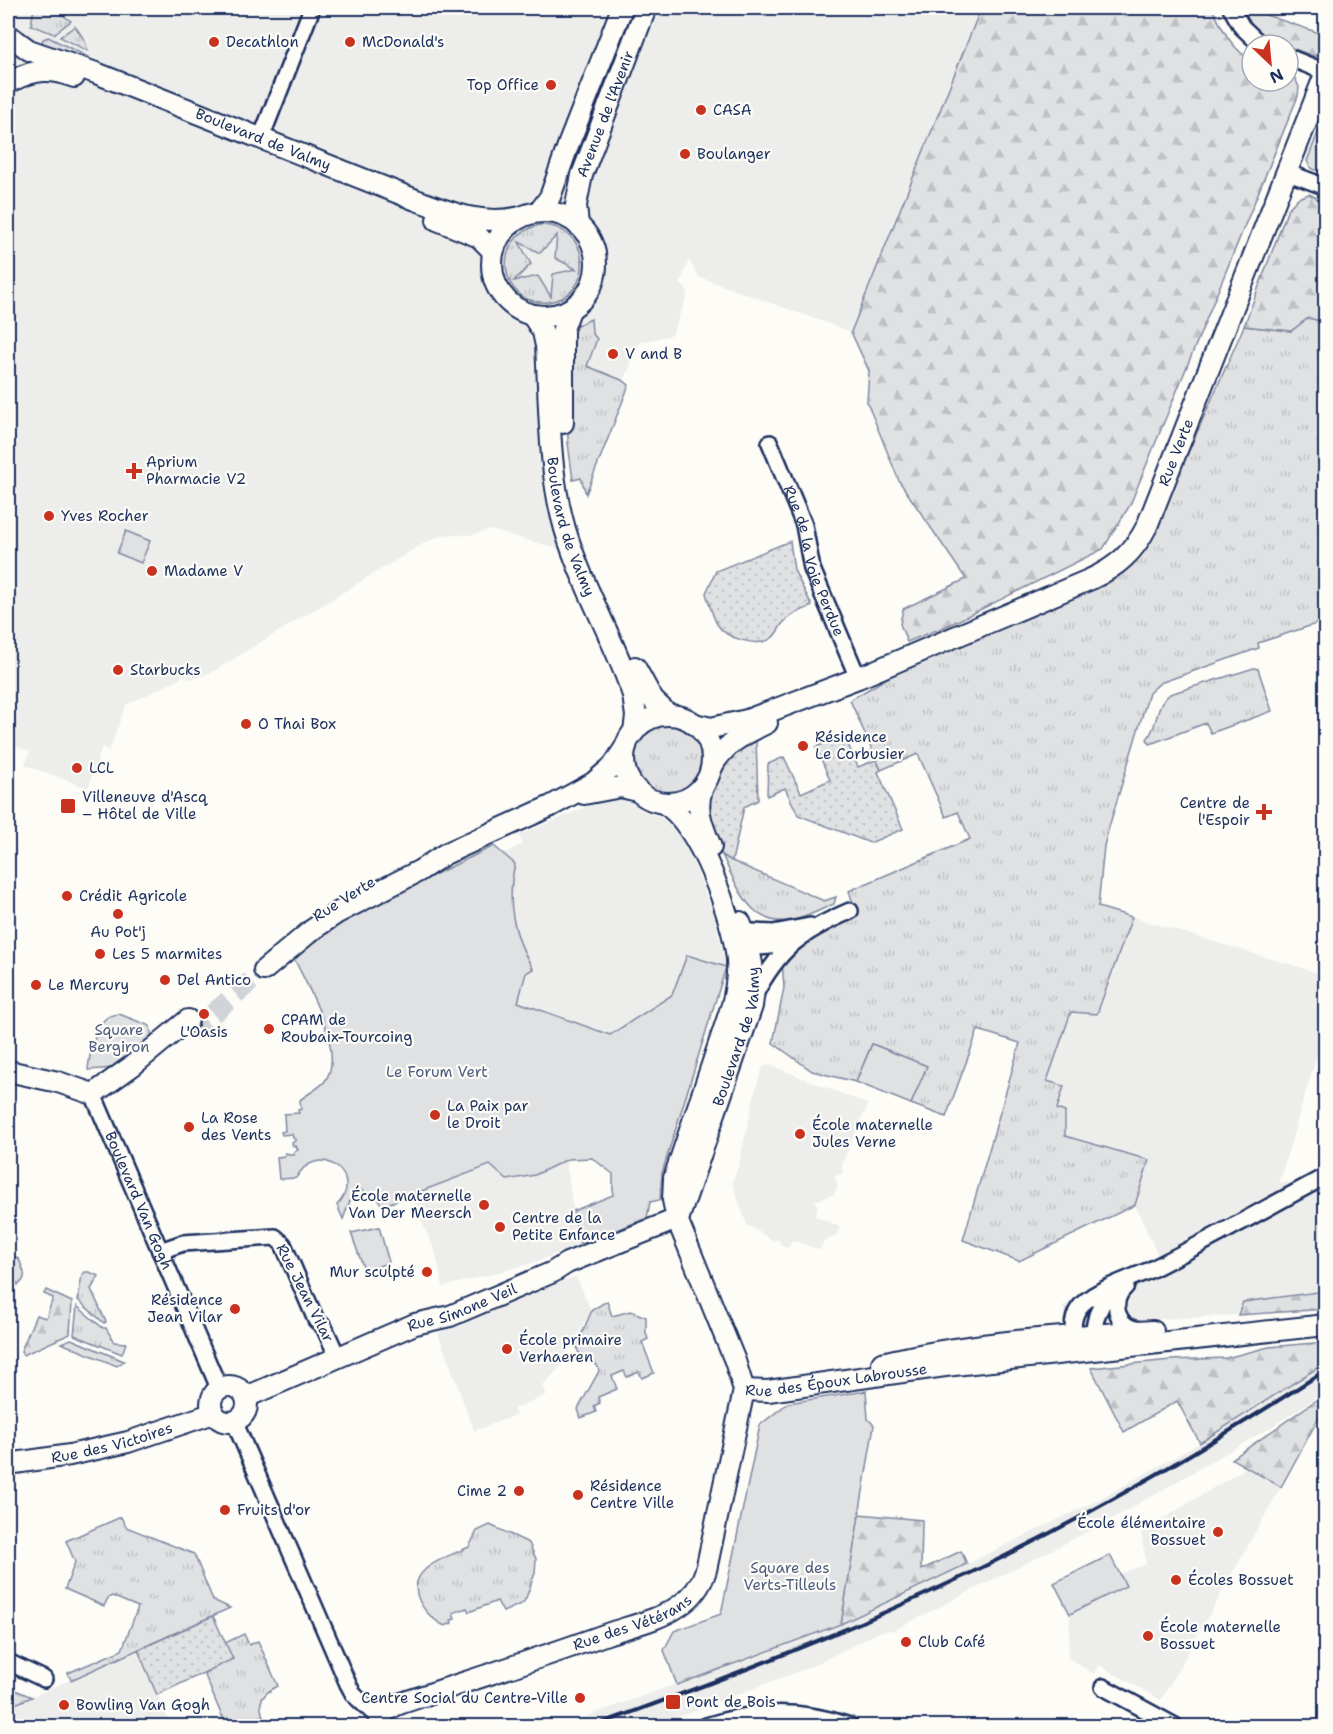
<svg xmlns="http://www.w3.org/2000/svg" width="1333" height="1734" font-family="'Shantell Sans',sans-serif">
<style>
.built{fill:#edeeec}
.grass{fill:url(#grass-tufts);stroke:#7e88a0;stroke-width:1.5;fill-rule:evenodd}
.forest{fill:url(#forest-firs);stroke:#7e88a0;stroke-width:1.5}
.park{fill:#e0e1e3;stroke:#7e88a0;stroke-width:1.5}
.garden{fill:url(#garden-dots);stroke:#7e88a0;stroke-width:1.5}
.lines{fill:none;stroke-linecap:round;stroke-linejoin:round}
.secondary-tunnel{stroke:#d0d3d8;stroke-width:20;stroke-dasharray:20 10;stroke-linecap:butt}
.street-casing{stroke:#1b2f5e;stroke-width:20}
.secondary-casing{stroke:#1b2f5e;stroke-width:24}
.street{stroke:#fdfcf7;stroke-width:15}
.secondary{stroke:#fdfcf7;stroke-width:20}
.rail{stroke:#1b2f5e;stroke-width:4}
.poi-dot{fill:#c8321e;stroke:#fdfcf7;stroke-width:2}
.labels{text-anchor:middle;dominant-baseline:central;stroke-width:4.5;stroke-linejoin:round;paint-order:stroke}
.poi-label{font-size:15px;fill:#1b2f5e;stroke:#fdfcf7;text-anchor:start}
.street-label{font-size:15px;fill:#1b2f5e;stroke:#fdfcf7}
.park-label{font-size:15px;fill:#4c5c7f;stroke:#fdfcf7}
</style>
<defs>
<pattern id="grass-tufts" width="24" height="20" patternUnits="userSpaceOnUse" patternTransform="scale(1.5)"><rect width="24" height="20" fill="#e0e1e3"/><path d="M3 7l-1-3M5 7V3M7 7l1-3M15 17l-1-3M17 17v-4M19 17l1-3" fill="none" stroke="#c0c1c5"/></pattern>
<pattern id="forest-firs" width="22" height="20" patternUnits="userSpaceOnUse" patternTransform="scale(1.5)"><rect width="22" height="20" fill="#e0e1e3"/><path d="M5 1l3.5 6h-7zM16 11l3.5 6h-7z" fill="#c0c1c5"/></pattern>
<pattern id="garden-dots" width="8" height="8" patternUnits="userSpaceOnUse" patternTransform="scale(1.5)"><rect width="8" height="8" fill="#e0e1e3"/><path d="M2 2h.1M6 6h.1" fill="none" stroke="#c0c1c5" stroke-width="1.8" stroke-linecap="round"/></pattern>
</defs>
<rect width="100%" height="100%" fill="#fdfcf7"/>
<filter id="ink" filterUnits="userSpaceOnUse"><feTurbulence type="fractalNoise" baseFrequency=".0167" numOctaves="2"/><feDisplacementMap in="SourceGraphic" scale="12" xChannelSelector="R" yChannelSelector="G"/><feConvolveMatrix kernelMatrix="1 2 1 2 8 2 1 2 1" color-interpolation-filters="sRGB"/></filter>
<g filter="url(#ink)">
<g class="built">
<path d="M 8,8 L 981,8 L 851,332 L 699,277 L 689,260 L 680,283 L 688,291 L 686,299 L 672,335 L 640,342 L 624,381 L 586,366 L 530,336 L 533,344 L 544,493 L 551,523 L 560,549 L 490,530 L 472,535 L 444,535 L 426,542 L 217,669 L 203,676 L 190,679 L 183,675 L 178,680 L 126,705 L 109,750 L 102,747 L 88,788 L 25,765 L 30,752 L 8,743 Z"/>
<path d="M 622,798 L 633,802 L 640,809 L 666,819 L 681,831 L 715,918 L 726,967 L 687,955 L 672,995 L 610,1035 L 518,1002 L 526,973 L 532,969 L 518,940 L 512,917 L 510,894 L 515,864 L 503,854 L 523,844 L 519,835 L 605,799 Z"/>
<path d="M 1132,917 L 1325,975 L 1325,1028 L 1279,1182 L 1319,1186 L 1325,1198 L 1325,1291 L 1244,1302 L 1238,1315 L 1142,1320 L 1068,1329 L 1063,1306 L 1159,1258 L 1135,1205 L 1148,1160 L 1065,1136 L 1065,1112 L 1057,1109 L 1047,1081 L 1071,1012 L 1098,1014 Z"/>
<path d="M 770,1065 L 868,1104 L 842,1163 L 843,1173 L 834,1177 L 838,1185 L 834,1194 L 815,1201 L 818,1207 L 815,1216 L 840,1227 L 836,1236 L 824,1241 L 820,1250 L 792,1240 L 788,1248 L 781,1245 L 778,1239 L 774,1241 L 747,1225 L 732,1182 L 739,1164 L 756,1087 L 763,1067 Z"/>
<path d="M 566,1160 L 573,1211 L 580,1244 L 536,1262 L 443,1287 L 435,1251 L 410,1195 L 490,1165 L 535,1175 Z"/>
<path d="M 576,1276 L 591,1310 L 562,1365 L 542,1386 L 546,1395 L 514,1409 L 516,1415 L 474,1431 L 438,1333 Z"/>
<path d="M 1325,1363 L 1325,1392 L 1268,1429 L 1103,1524 L 894,1630 L 882,1631 L 810,1667 L 654,1726 L 560,1726 L 841,1624 L 967,1564 L 1094,1502 L 1200,1443 Z"/>
<path d="M 1246,1468 L 1281,1487 L 1161,1700 L 1099,1665 L 1094,1674 L 1068,1658 L 1070,1614 L 1126,1587 L 1120,1574 L 1146,1564 L 1141,1532 Z"/>
<path d="M 138,1650 L 171,1726 L 8,1726 L 8,1707 Z"/>
</g>
<g class="grass">
<path d="M 34,8 L 53,8 L 71,21 L 54,34 L 31,25 Z"/>
<path d="M 75,26 L 85,41 L 88,51 L 60,37 Z"/>
<path d="M 48,37 L 88,57 L 88,63 L 40,49 L 43,39 Z"/>
<path d="M 1325,114 L 1325,174 L 1311,168 L 1307,161 Z"/>
<path d="M 540,225 C 592,224 597,296 548,302 C 499,307 489,236 540,225 ZM 557,235 L 555,258 L 576,269 L 553,274 L 551,297 L 538,276 L 514,281 L 531,264 L 519,242 L 540,253 Z"/>
<path d="M 1308,318 L 1317,320 L 1326,348 L 1325,621 L 1258,643 L 1259,648 L 1160,683 L 1149,693 L 1109,827 L 1104,846 L 1098,907 L 1132,917 L 1097,1014 L 1071,1012 L 1047,1081 L 1064,1086 L 1057,1109 L 1065,1112 L 1065,1136 L 1149,1160 L 1135,1205 L 1019,1261 L 963,1240 L 1020,1043 L 978,1030 L 946,1117 L 911,1104 L 926,1066 L 872,1044 L 856,1082 L 812,1071 L 773,1043 L 784,988 L 782,961 L 820,932 L 857,916 L 849,891 L 970,839 L 958,812 L 946,817 L 918,754 L 881,770 L 850,700 L 899,671 L 1127,569 L 1150,539 L 1244,326 L 1291,331 Z"/>
<path d="M 591,319 L 592,333 L 597,339 L 587,366 L 624,381 L 629,385 L 586,494 L 581,478 L 573,480 L 568,443 L 567,331 Z"/>
<path d="M 1254,668 L 1258,669 L 1272,711 L 1211,733 L 1206,723 L 1150,744 L 1147,739 C 1159,725 1154,706 1170,694 Z"/>
<circle cx="668" cy="759" r="37"/>
<path d="M 722,855 L 732,861 L 824,901 L 836,897 L 834,904 C 821,909 804,919 790,921 C 750,927 736,884 722,855 Z"/>
<path d="M 8,1253 L 19,1259 C 23,1270 29,1278 18,1285 L 11,1272 L 8,1273 Z"/>
<path d="M 85,1272 L 89,1272 L 99,1276 L 91,1289 L 106,1322 L 104,1323 L 78,1300 L 82,1275 Z"/>
<path d="M 607,1301 L 612,1316 L 631,1311 L 646,1317 L 646,1333 L 648,1339 L 642,1342 L 654,1373 L 642,1378 L 639,1372 L 627,1377 L 624,1371 L 612,1376 L 617,1389 L 598,1397 L 600,1403 L 594,1406 L 596,1412 L 581,1418 L 578,1409 L 599,1371 C 597,1356 576,1361 577,1345 L 592,1310 Z"/>
<path d="M 77,1306 L 103,1328 L 106,1328 L 114,1342 L 126,1343 L 122,1354 L 74,1335 Z"/>
<path d="M 71,1339 L 124,1361 L 117,1366 L 61,1343 Z"/>
<path d="M 121,1517 L 126,1527 L 194,1554 L 213,1600 L 230,1608 L 71,1680 L 68,1673 L 122,1650 L 138,1607 L 112,1596 L 108,1598 L 104,1606 L 65,1589 L 75,1562 L 66,1541 Z"/>
<path d="M 490,1525 L 529,1543 L 536,1559 L 535,1573 L 526,1598 L 523,1603 L 503,1612 L 497,1601 L 469,1612 L 467,1608 L 453,1613 L 455,1619 L 451,1620 L 452,1623 L 445,1626 C 434,1621 424,1611 419,1600 C 405,1568 447,1557 469,1547 L 477,1531 Z"/>
<path d="M 244,1634 L 249,1645 L 258,1641 L 278,1686 C 256,1696 258,1707 267,1726 L 226,1726 L 204,1673 L 232,1659 L 225,1643 Z"/>
</g>
<g class="forest">
<path d="M 981,8 L 1212,8 C 1221,26 1232,51 1252,60 L 1252,81 L 1288,81 L 1288,75 L 1295,78 L 1299,87 L 1298,96 L 1130,505 L 1103,549 L 949,625 L 907,642 L 900,624 L 903,609 L 966,579 L 899,481 L 867,402 L 869,371 L 851,332 Z"/>
<path d="M 1239,9 L 1265,8 L 1263,14 L 1325,35 L 1325,37 L 1316,57 L 1265,38 L 1251,27 Z"/>
<path d="M 1309,194 L 1325,202 L 1325,318 L 1317,320 L 1308,318 L 1291,331 L 1244,326 L 1288,209 L 1298,198 Z"/>
<path d="M 46,1290 L 72,1302 L 70,1334 L 23,1355 L 21,1351 L 36,1315 L 46,1318 L 53,1298 L 44,1294 Z"/>
<path d="M 1325,1291 L 1325,1309 L 1238,1315 L 1243,1302 Z"/>
<path d="M 1325,1342 L 1325,1363 L 1200,1443 L 1177,1401 L 1124,1432 L 1091,1368 L 1171,1360 L 1226,1358 L 1269,1347 Z"/>
<path d="M 1325,1394 L 1325,1406 L 1281,1487 L 1232,1459 Z"/>
<path d="M 859,1514 L 922,1520 L 921,1570 L 961,1551 L 967,1564 L 841,1624 Z"/>
<path d="M 8,1687 L 32,1697 L 8,1707 Z"/>
</g>
<g class="park">
<path d="M 126,531 L 150,541 L 141,563 L 117,553 Z"/>
<path d="M 494,846 L 515,864 C 506,902 513,935 533,969 L 526,973 L 518,1002 L 610,1035 L 672,995 L 687,955 L 726,967 L 662,1173 L 660,1200 L 650,1202 L 647,1218 L 580,1244 L 573,1211 L 613,1195 L 613,1174 L 592,1158 L 568,1159 L 535,1175 L 507,1180 L 490,1165 L 382,1206 L 377,1197 L 355,1188 L 343,1219 L 337,1205 C 366,1176 318,1139 296,1178 L 279,1179 L 277,1157 L 285,1156 L 285,1153 L 294,1155 L 294,1152 L 298,1150 L 296,1146 L 293,1146 L 292,1143 L 296,1140 L 293,1138 L 292,1134 L 282,1135 L 281,1132 L 285,1131 L 284,1114 L 299,1113 L 298,1110 L 301,1109 L 300,1100 C 307,1094 320,1088 325,1081 C 347,1051 306,985 293,956 L 331,928 L 409,887 Z"/>
<path d="M 119,1014 L 150,1026 L 152,1039 L 116,1068 L 88,1070 C 89,1057 95,1028 105,1019 C 109,1015 114,1015 119,1014 Z"/>
<path d="M 872,1044 L 927,1066 L 911,1104 L 856,1082 Z"/>
<path d="M 379,1227 L 389,1262 L 365,1272 L 351,1233 Z"/>
<path d="M 866,1391 L 868,1419 L 874,1425 L 841,1624 L 677,1685 L 664,1650 L 674,1631 L 721,1614 L 760,1425 L 788,1403 Z"/>
<path d="M 1110,1555 L 1126,1586 L 1070,1614 L 1054,1583 Z"/>
</g>
<g class="garden">
<path d="M 790,541 L 794,570 L 812,606 C 801,611 791,614 783,623 C 779,628 777,634 772,638 C 758,648 726,639 717,624 C 712,615 709,603 706,593 L 716,571 Z"/>
<path d="M 844,735 L 858,767 L 876,760 L 881,770 L 878,772 L 903,829 L 870,843 L 798,815 L 785,788 L 767,796 L 768,764 L 784,757 L 801,793 L 830,780 L 816,747 Z"/>
<path d="M 756,739 L 758,800 L 744,807 L 732,861 L 722,855 L 713,838 L 707,801 L 718,782 L 723,766 L 739,750 Z"/>
<path d="M 213,1616 L 233,1659 L 157,1695 L 138,1650 Z"/>
</g>
<g class="lines">
<path class="secondary-tunnel" d="M 190,1033 L 264,970"/>
<defs>
<g id="street">
<path d="M 1231,8 L 1242,27 L 1261,45"/>
<path d="M 1288,57 L 1325,72"/>
<path d="M 261,138 L 312,8"/>
<path d="M 1286,172 L 1326,187"/>
<path id="s1" d="M 770,443 L 804,525 L 812,569 L 858,678"/>
<path d="M 735,931 L 773,933 L 810,926"/>
<path d="M 741,942 C 757,951 777,946 793,940"/>
<path d="M 754,996 C 779,948 801,932 850,911"/>
<path id="s2" d="M 93,1094 L 219,1388"/>
<path d="M 160,1251 L 183,1243 L 275,1237 L 283,1244 L 316,1320 L 324,1327 L 338,1358"/>
<path d="M 1126,1286 L 1103,1302 L 1097,1315 L 1092,1335 L 1081,1351 C 1072,1339 1070,1321 1079,1308 C 1092,1290 1131,1279 1152,1269 C 1210,1240 1268,1207 1326,1176"/>
<path d="M 1125,1287 C 1109,1303 1117,1328 1140,1330"/>
<path d="M 234,1421 L 348,1684 L 354,1695 L 380,1719"/>
<path d="M 8,1662 L 44,1679"/>
<path d="M 1103,1687 L 1175,1726"/>
<path d="M 706,1726 C 757,1710 799,1709 850,1726"/>
</g>
<g id="secondary">
<path id="s3" d="M 11,37 L 29,50 L 96,73 L 416,200 C 452,213 482,226 521,217"/>
<path d="M 14,80 C 35,69 52,68 74,77"/>
<circle cx="544" cy="264" r="52"/>
<path d="M 539,212 L 550,197 L 569,143 L 622,8"/>
<path d="M 437,220 L 479,237 L 493,251"/>
<path id="s4" d="M 578,225 L 576,205 L 582,175 L 646,8"/>
<path id="s5" d="M 532,315 L 543,332 L 546,346 C 550,407 548,471 565,529 C 582,586 614,639 633,695 L 636,716 L 634,732"/>
<path d="M 563,423 L 563,329 L 570,310"/>
<path d="M 635,667 L 653,700 L 669,715"/>
<circle cx="668" cy="759" r="44"/>
<path id="s6" d="M 694,724 L 711,728 L 747,720 L 858,678 L 1091,579 C 1117,567 1134,552 1147,526 L 1326,72"/>
<path d="M 711,769 C 722,745 744,734 767,723"/>
<path d="M 705,783 C 693,805 702,825 711,847"/>
<path d="M 584,794 L 621,787 L 638,791"/>
<path d="M 264,970 L 312,930 L 337,913 L 419,871 L 445,854 L 551,806 L 593,783 L 613,766 L 626,746"/>
<path d="M 8,1071 L 58,1082 L 93,1094 L 132,1066 L 188,1020"/>
<path id="s7" d="M 679,1217 L 752,1006 C 757,977 751,949 740,922"/>
<path d="M 882,1363 C 971,1342 1062,1336 1153,1331"/>
<circle cx="229" cy="1404" r="18"/>
<path id="s8" d="M 744,1390 L 768,1391 L 945,1366 L 1326,1325"/>
<path id="s9" d="M 246,1397 L 415,1324 L 450,1316 L 553,1272 L 567,1263 L 677,1219"/>
<path id="s10" d="M 8,1464 L 70,1455 L 128,1442 L 214,1413"/>
<path id="s11" d="M 378,1726 C 381,1714 387,1709 399,1704 C 468,1681 538,1659 607,1634 C 630,1626 659,1620 679,1606 C 693,1597 701,1586 706,1570 L 744,1390 L 735,1361 L 677,1219 L 673,1200 L 674,1178 L 732,1005 C 736,989 738,975 737,959 C 733,919 699,821 663,803"/>
</g>
</defs>
<use href="#street" class="street-casing"/>
<use href="#secondary" class="secondary-casing"/>
<use href="#street" class="street"/>
<use href="#secondary" class="secondary"/>
<path class="rail" d="M 594,1726 C 713,1683 832,1638 947,1584 C 1079,1523 1204,1449 1326,1370"/>
</g>
</g>
<g class="poi-dot">
<circle cx="214" cy="42" r="6"/>
<circle cx="350" cy="42" r="6"/>
<circle cx="551" cy="85" r="6"/>
<circle cx="701" cy="110" r="6"/>
<circle cx="685" cy="154" r="6"/>
<circle cx="613" cy="354" r="6"/>
<path d="M131 462h6v6h6v6h-6v6h-6v-6h-6v-6h6z"/>
<circle cx="49" cy="516" r="6"/>
<circle cx="152" cy="571" r="6"/>
<circle cx="118" cy="670" r="6"/>
<circle cx="246" cy="724" r="6"/>
<circle cx="803" cy="746" r="6"/>
<circle cx="77" cy="768" r="6"/>
<rect x="60" y="798" width="16" height="16" rx="3"/>
<path d="M1261 803h6v6h6v6h-6v6h-6v-6h-6v-6h6z"/>
<circle cx="67" cy="896" r="6"/>
<circle cx="118" cy="914" r="6"/>
<circle cx="100" cy="954" r="6"/>
<circle cx="165" cy="980" r="6"/>
<circle cx="36" cy="985" r="6"/>
<circle cx="204" cy="1014" r="6"/>
<circle cx="269" cy="1029" r="6"/>
<circle cx="435" cy="1115" r="6"/>
<circle cx="189" cy="1127" r="6"/>
<circle cx="800" cy="1134" r="6"/>
<circle cx="484" cy="1205" r="6"/>
<circle cx="500" cy="1227" r="6"/>
<circle cx="427" cy="1272" r="6"/>
<circle cx="235" cy="1309" r="6"/>
<circle cx="507" cy="1349" r="6"/>
<circle cx="519" cy="1491" r="6"/>
<circle cx="578" cy="1495" r="6"/>
<circle cx="225" cy="1510" r="6"/>
<circle cx="1218" cy="1532" r="6"/>
<circle cx="1176" cy="1580" r="6"/>
<circle cx="1148" cy="1636" r="6"/>
<circle cx="906" cy="1642" r="6"/>
<circle cx="580" cy="1698" r="6"/>
<rect x="665" y="1694" width="16" height="16" rx="3"/>
<circle cx="64" cy="1705" r="6"/>
</g>
<g class="labels">
<g class="poi-label">
<text x="226" y="42">Decathlon</text>
<text x="362" y="42">McDonald's</text>
<text x="539" y="85" text-anchor="end">Top Office</text>
<text x="713" y="110">CASA</text>
<text x="697" y="154">Boulanger</text>
<text x="625" y="354">V and B</text>
<text x="146" y="462">Aprium<tspan x="146" dy="17">Pharmacie V2</tspan></text>
<text x="61" y="516">Yves Rocher</text>
<text x="164" y="571">Madame V</text>
<text x="130" y="670">Starbucks</text>
<text x="258" y="724">O Thai Box</text>
<text x="815" y="737">Résidence<tspan x="815" dy="17">Le Corbusier</tspan></text>
<text x="89" y="768">LCL</text>
<text x="82" y="797">Villeneuve d'Ascq<tspan x="82" dy="17">– Hôtel de Ville</tspan></text>
<text x="1250" y="803" text-anchor="end">Centre de<tspan x="1250" dy="17">l'Espoir</tspan></text>
<text x="79" y="896">Crédit Agricole</text>
<text x="118" y="932" text-anchor="middle">Au Pot'j</text>
<text x="112" y="954">Les 5 marmites</text>
<text x="177" y="980">Del Antico</text>
<text x="48" y="985">Le Mercury</text>
<text x="281" y="1020">CPAM de<tspan x="281" dy="17">Roubaix-Tourcoing</tspan></text>
<text x="204" y="1032" text-anchor="middle">L'Oasis</text>
<text x="447" y="1106">La Paix par<tspan x="447" dy="17">le Droit</tspan></text>
<text x="201" y="1118">La Rose<tspan x="201" dy="17">des Vents</tspan></text>
<text x="812" y="1125">École maternelle<tspan x="812" dy="17">Jules Verne</tspan></text>
<text x="472" y="1196" text-anchor="end">École maternelle<tspan x="472" dy="17">Van Der Meersch</tspan></text>
<text x="512" y="1218">Centre de la<tspan x="512" dy="17">Petite Enfance</tspan></text>
<text x="415" y="1272" text-anchor="end">Mur sculpté</text>
<text x="223" y="1300" text-anchor="end">Résidence<tspan x="223" dy="17">Jean Vilar</tspan></text>
<text x="519" y="1340">École primaire<tspan x="519" dy="17">Verhaeren</tspan></text>
<text x="590" y="1486">Résidence<tspan x="590" dy="17">Centre Ville</tspan></text>
<text x="507" y="1491" text-anchor="end">Cime 2</text>
<text x="237" y="1510">Fruits d'or</text>
<text x="1206" y="1523" text-anchor="end">École élémentaire<tspan x="1206" dy="17">Bossuet</tspan></text>
<text x="1188" y="1580">Écoles Bossuet</text>
<text x="1160" y="1627">École maternelle<tspan x="1160" dy="17">Bossuet</tspan></text>
<text x="918" y="1642">Club Café</text>
<text x="568" y="1698" text-anchor="end">Centre Social du Centre-Ville</text>
<text x="686" y="1702">Pont de Bois</text>
<text x="76" y="1705">Bowling Van Gogh</text>
</g>
<g class="street-label">
<text stroke="none"><textPath href="#s4" startOffset="116">Avenue de l'Avenir</textPath></text>
<text stroke="none"><textPath href="#s3" startOffset="273">Boulevard de Valmy</textPath></text>
<text stroke="none"><textPath href="#s6" startOffset="584">Rue Verte</textPath></text>
<text stroke="none"><textPath href="#s5" startOffset="218">Boulevard de Valmy</textPath></text>
<text stroke="none"><textPath href="#s1" startOffset="126">Rue de la Voie Perdue</textPath></text>
<text transform="translate(344 899) rotate(-32)">Rue Verte</text>
<text stroke="none"><textPath href="#s7" startOffset="190">Boulevard de Valmy</textPath></text>
<text stroke="none"><textPath href="#s2" startOffset="116">Boulevard Van Gogh</textPath></text>
<text transform="translate(305 1293) rotate(63)">Rue Jean Vilar</text>
<text stroke="none"><textPath href="#s9" startOffset="234">Rue Simone Veil</textPath></text>
<text stroke="none"><textPath href="#s8" startOffset="93">Rue des Époux Labrousse</textPath></text>
<text stroke="none"><textPath href="#s10" startOffset="106">Rue des Victoires</textPath></text>
<text stroke="none"><textPath href="#s11" startOffset="279">Rue des Vétérans</textPath></text>
</g>
<g class="park-label">
<text x="119" y="1030">Square<tspan x="119" dy="17">Bergiron</tspan></text>
<text x="437" y="1072">Le Forum Vert</text>
<text x="790" y="1568">Square des<tspan x="790" dy="17">Verts-Tilleuls</tspan></text>
</g>
</g>
<rect width="1333" height="1734" fill="none" stroke="#fdfcf7" stroke-width="30"/>
<rect x="15" y="15" width="1303" height="1704" fill="none" stroke="#1b2f5e" stroke-width="2" filter="url(#ink)"/>
<g transform="translate(1270 63) rotate(154)"><circle r="28" fill="#fdfcf7" stroke="#a3aaba" stroke-width="1.5"/>
<path d="M0-4.5L10 22L0 15L-10 22Z" fill="#c8321e"/>
<text y="-9" font-size="16" font-weight="bold" text-anchor="middle" fill="#1b2f5e">N</text>
</g>
</svg>
